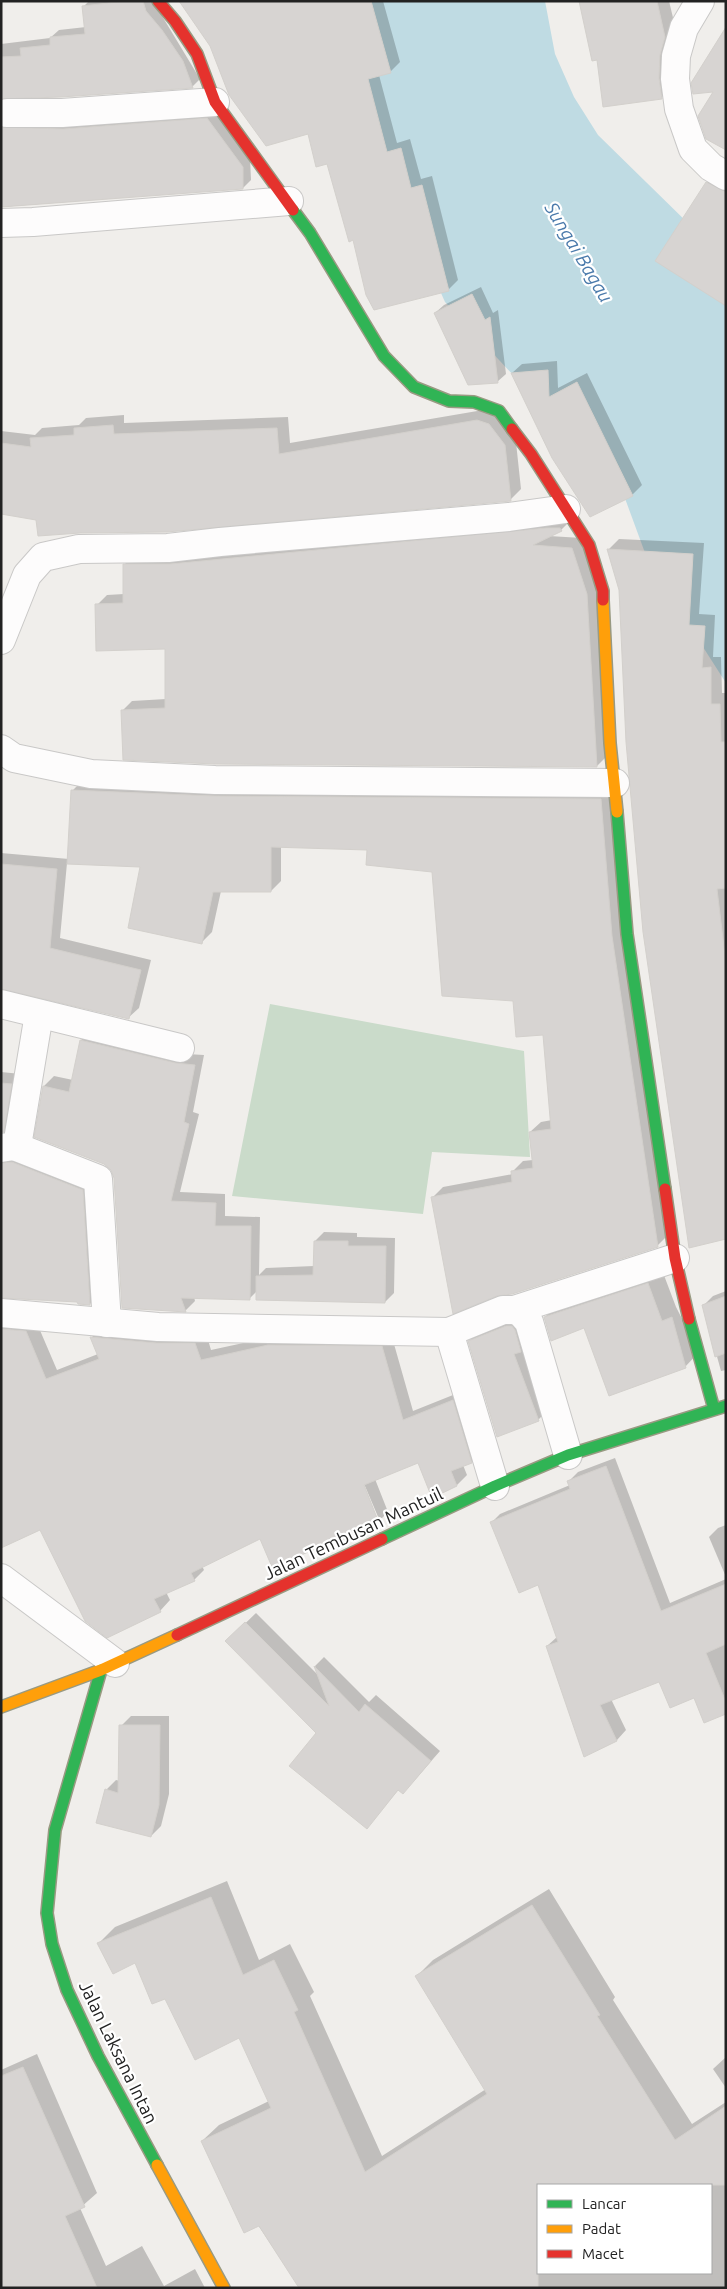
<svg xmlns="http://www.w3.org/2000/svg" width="727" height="2289" font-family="Ubuntu,sans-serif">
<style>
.cemetery{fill:#cadbca}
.water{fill:#bfdbe3}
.shadow{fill:#0003;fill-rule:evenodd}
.building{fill:#d7d4d2;stroke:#d3d0cc}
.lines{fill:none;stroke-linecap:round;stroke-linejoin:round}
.street-casing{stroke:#c9c8c7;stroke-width:30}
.fast-casing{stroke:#999a82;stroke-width:14}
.slow-casing{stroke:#999a82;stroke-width:14}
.jam-casing{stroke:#999a82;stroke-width:14}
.street{stroke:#fdfcfc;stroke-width:28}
.fast{stroke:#30b455;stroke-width:11}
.slow{stroke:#ff9f0a;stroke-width:11}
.jam{stroke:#e5322d;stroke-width:11}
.labels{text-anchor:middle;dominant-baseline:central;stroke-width:4.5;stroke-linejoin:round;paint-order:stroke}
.street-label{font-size:18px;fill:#222;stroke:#fff}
.water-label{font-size:19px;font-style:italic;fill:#4a7aab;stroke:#fff}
</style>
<rect width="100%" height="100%" fill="#f0eeeb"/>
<path class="cemetery" d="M 270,1004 L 524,1051 L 530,1157 L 432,1152 L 423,1214 L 232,1196 Z"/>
<path class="water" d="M 342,1 L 545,1 L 555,54 L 574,97 L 598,135 L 694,229 L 726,274 L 726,683 L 648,561 L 623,493 L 445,302 L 378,151 Z"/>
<g class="shadow">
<path d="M 89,1 L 153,1 L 200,79 L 192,87 L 1,98 L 1,44 L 50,38 L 59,30 L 86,27 L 84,6 Z"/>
<path d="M 180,1 L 383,1 L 400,62 L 390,72 L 379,75 L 397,143 L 410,139 L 421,179 L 432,176 L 458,280 L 448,290 L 327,163 L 309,133 L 211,45 Z"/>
<path d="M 580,1 L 669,1 L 675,26 L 671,87 L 661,98 L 598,58 Z"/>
<path d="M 216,111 L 250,158 L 251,180 L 243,188 L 1,207 L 1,113 Z"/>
<path d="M 719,172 L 726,175 L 726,304 L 707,183 Z"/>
<path d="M 481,287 L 493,313 L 498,310 L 506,374 L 497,382 L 435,313 L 444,305 Z"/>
<path d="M 557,361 L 558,388 L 587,373 L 642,485 L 632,495 L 512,373 L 522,364 Z"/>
<path d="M 489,409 L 515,433 L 521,489 L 510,500 L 38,519 L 1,513 L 1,431 L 35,435 L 42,428 L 79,425 L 86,418 L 124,415 L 124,423 L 288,417 L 290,443 Z"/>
<path d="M 571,520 L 561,530 L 549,536 L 582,538 L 597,583 L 607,756 L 597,766 L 122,711 L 132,701 L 166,699 L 166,648 L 97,605 L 107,595 L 124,594 L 124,565 L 134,555 Z"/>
<path d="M 619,539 L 704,543 L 699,614 L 715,615 L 713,657 L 721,657 L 722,693 L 726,693 L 726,1238 L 620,590 L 608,550 Z"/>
<path d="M 83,780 L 611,789 L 667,1236 L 657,1246 L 433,1197 L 443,1187 L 513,1174 L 513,1171 L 523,1161 L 533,1160 L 530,1132 L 541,1122 L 552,1120 L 544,1033 L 514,1000 L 433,870 L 368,849 L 281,846 L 281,881 L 271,891 L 221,891 L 212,932 L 202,942 L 142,866 L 67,863 L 60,938 L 151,960 L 139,1008 L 128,1018 L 1,988 L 1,853 L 69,859 L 72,791 Z"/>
<path d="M 91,1030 L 187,1054 L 204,1055 L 193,1112 L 199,1114 L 180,1192 L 225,1194 L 225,1216 L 260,1217 L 259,1275 L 266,1268 L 314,1266 L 315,1241 L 324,1232 L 357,1233 L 357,1237 L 395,1238 L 394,1293 L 385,1302 L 257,1291 L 249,1299 L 194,1297 L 195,1301 L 185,1311 L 112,1170 L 104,1163 L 36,1136 L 44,1086 L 54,1076 L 73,1080 L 81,1040 Z"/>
<path d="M 1,1072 L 21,1074 L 13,1120 L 1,1131 Z"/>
<path d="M 1,1149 L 93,1180 L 100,1294 L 90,1304 L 78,1300 L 1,1296 Z"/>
<path d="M 662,1270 L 676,1307 L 699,1352 L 685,1367 L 584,1327 L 545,1317 L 559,1303 Z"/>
<path d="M 726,1291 L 726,1370 L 721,1371 L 703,1306 L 713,1296 Z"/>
<path d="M 1,1314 L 36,1321 L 57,1370 L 98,1354 L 92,1337 L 102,1327 L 206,1333 L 211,1350 L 280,1335 L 392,1337 L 413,1411 L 463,1391 L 481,1451 L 471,1462 L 463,1465 L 467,1475 L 457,1485 L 418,1462 L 375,1479 L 388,1512 L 378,1522 L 343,1536 L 261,1537 L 202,1566 L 204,1570 L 194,1580 L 166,1592 L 170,1600 L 160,1611 L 41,1529 L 1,1542 ZM 362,1479 L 379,1519 L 376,1519 L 360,1480 Z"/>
<path d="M 517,1316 L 548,1410 L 538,1420 L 469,1341 L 479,1331 Z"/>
<path d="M 615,1458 L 670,1603 L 726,1579 L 726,1713 L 659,1680 L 611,1699 L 626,1730 L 617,1740 L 584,1755 L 547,1646 L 557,1637 L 539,1583 L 491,1523 L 500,1514 L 570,1485 L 569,1481 L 578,1472 Z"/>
<path d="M 726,1525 L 726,1577 L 709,1537 L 718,1528 Z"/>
<path d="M 256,1613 L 319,1676 L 315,1666 L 324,1657 L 369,1702 L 376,1695 L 440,1751 L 413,1782 L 399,1789 L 367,1827 L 318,1733 L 227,1641 Z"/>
<path d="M 131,1716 L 169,1716 L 169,1794 L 161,1826 L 151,1836 L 106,1790 L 116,1780 L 120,1781 L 121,1726 Z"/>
<path d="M 227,1881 L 259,1960 L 290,1944 L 314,1992 L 310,1996 L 382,2156 L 486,2089 L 417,1976 L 433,1960 L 549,1889 L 615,1997 L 613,2000 L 692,2124 L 726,2102 L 726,2288 L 300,2288 L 202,2141 L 219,2125 L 269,2101 L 240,2036 L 166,1997 L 135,1961 L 99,1943 L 115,1927 ZM 538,2185 L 711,2185 L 711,2273 L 538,2273 Z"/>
<path d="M 37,2054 L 97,2193 L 80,2208 L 106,2266 L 142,2246 L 164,2286 L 195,2269 L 205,2288 L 1,2288 L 1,2070 Z"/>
<path d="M 726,2057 L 726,2088 L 713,2069 Z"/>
</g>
<g class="building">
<path d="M 126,1 L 143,1 L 146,11 L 162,30 L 183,61 L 193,88 L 61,97 L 1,99 L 1,57 L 21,56 L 20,48 L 50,45 L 50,37 L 85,34 L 82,6 Z"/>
<path d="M 179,1 L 371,1 L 391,73 L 368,79 L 387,152 L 401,148 L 411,188 L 422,185 L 449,291 L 374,310 L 366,295 L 353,240 L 349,242 L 327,164 L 316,167 L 308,134 L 266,146 L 229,95 L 210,46 Z"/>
<path d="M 579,1 L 657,1 L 665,37 L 660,55 L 659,78 L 662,99 L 603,107 L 597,60 L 592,61 Z"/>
<path d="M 726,27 L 726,150 L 706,139 L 698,116 L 713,92 L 693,94 L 691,83 Z"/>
<path d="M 207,118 L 243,167 L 243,189 L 1,207 L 1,127 L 63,129 Z"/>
<path d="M 706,182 L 726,192 L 726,306 L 655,261 Z"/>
<path d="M 472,294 L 485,320 L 490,317 L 498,383 L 468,385 L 434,313 Z"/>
<path d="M 548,370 L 549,397 L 577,382 L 633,496 L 590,517 L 552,458 L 511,373 Z"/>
<path d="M 477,420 L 489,424 L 505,445 L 511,501 L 167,532 L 80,533 L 38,536 L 36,520 L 1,514 L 1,443 L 31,447 L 30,438 L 74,435 L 74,428 L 113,425 L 114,434 L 277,428 L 279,454 Z"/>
<path d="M 546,528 L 560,528 L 562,531 L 533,545 L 572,548 L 587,594 L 597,767 L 215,764 L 123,760 L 121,710 L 165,708 L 165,649 L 96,651 L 95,604 L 123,603 L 123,564 L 170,564 Z"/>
<path d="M 607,549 L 693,554 L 689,625 L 705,626 L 702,668 L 711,667 L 711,704 L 720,704 L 721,742 L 726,742 L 726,888 L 717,889 L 726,964 L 726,1239 L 689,1248 L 643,932 L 626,742 L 619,590 Z"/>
<path d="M 71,790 L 215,796 L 601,799 L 612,936 L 658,1247 L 512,1294 L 497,1296 L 453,1314 L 431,1197 L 512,1182 L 511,1171 L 533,1168 L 529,1132 L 551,1129 L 543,1035 L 516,1037 L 513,1001 L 442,996 L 432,872 L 366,865 L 367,850 L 271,847 L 271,892 L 213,892 L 202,944 L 128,928 L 140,867 L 67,864 Z"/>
<path d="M 1,864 L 57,869 L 50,948 L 141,970 L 129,1019 L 1,989 Z"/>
<path d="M 80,1040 L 176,1063 L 195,1065 L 184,1122 L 189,1124 L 171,1201 L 216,1203 L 215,1226 L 251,1226 L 250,1300 L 181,1298 L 186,1312 L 122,1308 L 114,1178 L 111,1170 L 104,1164 L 34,1137 L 43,1086 L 69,1092 Z"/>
<path d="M 1,1083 L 12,1084 L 4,1132 L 1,1132 Z"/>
<path d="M 12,1162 L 83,1190 L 90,1305 L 78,1304 L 77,1302 L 1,1298 L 1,1163 Z"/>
<path d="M 314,1241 L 348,1241 L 348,1246 L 386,1246 L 385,1303 L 256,1300 L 256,1276 L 313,1275 Z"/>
<path d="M 648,1283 L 662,1321 L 672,1317 L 686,1368 L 609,1396 L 584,1328 L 551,1341 L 544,1317 Z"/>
<path d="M 726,1296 L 726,1353 L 715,1357 L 702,1305 Z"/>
<path d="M 506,1326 L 512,1326 L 515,1330 L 521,1352 L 514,1354 L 539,1421 L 497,1437 L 468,1341 Z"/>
<path d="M 1,1329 L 26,1331 L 46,1379 L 99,1359 L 90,1337 L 157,1343 L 195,1343 L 201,1360 L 268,1345 L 382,1346 L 403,1420 L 453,1400 L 472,1463 L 451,1471 L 457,1486 L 432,1498 L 418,1463 L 364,1485 L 379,1523 L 343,1540 L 342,1538 L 272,1567 L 260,1539 L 191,1573 L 195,1581 L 154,1599 L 161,1612 L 107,1638 L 85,1621 L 40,1530 L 1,1548 Z"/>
<path d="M 606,1466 L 661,1611 L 726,1584 L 726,1644 L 706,1653 L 726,1702 L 726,1714 L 704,1723 L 694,1698 L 670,1708 L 659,1682 L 600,1705 L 617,1741 L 584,1757 L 546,1646 L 558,1642 L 538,1585 L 519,1593 L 490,1522 L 570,1489 L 567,1481 Z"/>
<path d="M 245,1622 L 329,1706 L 314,1666 L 359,1712 L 365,1704 L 431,1761 L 403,1794 L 398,1790 L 367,1829 L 289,1766 L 316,1733 L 225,1641 Z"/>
<path d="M 119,1725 L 160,1725 L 159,1805 L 151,1837 L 96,1823 L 105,1789 L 118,1793 Z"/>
<path d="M 211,1897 L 243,1975 L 274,1960 L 298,2010 L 294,2012 L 365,2172 L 487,2094 L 415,1976 L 532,1905 L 600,2015 L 597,2016 L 675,2140 L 726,2106 L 726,2185 L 538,2185 L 538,2288 L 299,2288 L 259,2226 L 244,2233 L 201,2141 L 271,2108 L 239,2038 L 195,2060 L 165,1999 L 152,2004 L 135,1963 L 113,1974 L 97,1943 Z"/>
<path d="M 23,2067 L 85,2207 L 65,2216 L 97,2288 L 1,2288 L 1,2076 Z"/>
</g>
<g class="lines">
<defs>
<g id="street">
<path d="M 700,1 L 684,28 L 676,56 L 675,79 L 679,109 L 693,149 L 711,167 L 726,176"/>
<path d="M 7,113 L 62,113 L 215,102"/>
<path d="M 1,223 L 33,222 L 289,201"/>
<path d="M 1,640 L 27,575 L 43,557 L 79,549 L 168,548 L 220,542 L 509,517 L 566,509"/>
<path d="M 1,749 L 14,758 L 91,774 L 215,780 L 615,783"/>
<path d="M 1,1004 L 180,1048"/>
<path d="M 14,1146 L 98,1179 L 107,1323"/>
<path d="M 1,1148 L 14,1146 L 18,1140 L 39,1014"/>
<path d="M 514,1310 L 675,1258"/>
<path d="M 1,1313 L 158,1327 L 449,1332 L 503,1310 L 514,1310 L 521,1313 L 529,1322 L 568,1455"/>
<path d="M 449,1332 L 495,1486"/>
<path d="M 1,1578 L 115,1663"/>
</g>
<g id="fast">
<path d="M 293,210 L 310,233 L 384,356 L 414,387 L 449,401 L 474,402 L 499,411 L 512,429"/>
<path d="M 617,812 L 627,934 L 665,1189"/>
<path d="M 689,1319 L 714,1409"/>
<path d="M 382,1539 L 495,1486 L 568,1455 L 726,1406"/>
<path d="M 101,1670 L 55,1830 L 47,1913 L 52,1944 L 67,1990 L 98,2056 L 157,2165"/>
</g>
<g id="slow">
<path d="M 603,600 L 610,743 L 617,812"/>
<path d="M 1,1707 L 101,1670 L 177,1635"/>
<path d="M 157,2165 L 224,2288"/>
</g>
<g id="jam">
<path d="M 158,1 L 175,21 L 197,54 L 215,102 L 293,210"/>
<path d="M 512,429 L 531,454 L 589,545 L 603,591 L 603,600"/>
<path d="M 665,1189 L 675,1258 L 689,1319"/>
<path d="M 177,1635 L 382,1539"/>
</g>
</defs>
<use href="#street" class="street-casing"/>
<use href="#fast" class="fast-casing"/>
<use href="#slow" class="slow-casing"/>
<use href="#jam" class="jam-casing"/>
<use href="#street" class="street"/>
<use href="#fast" class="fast"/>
<use href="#slow" class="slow"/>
<use href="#jam" class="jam"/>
</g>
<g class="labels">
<g class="street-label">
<text transform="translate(353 1533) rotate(-25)">Jalan Tembusan Mantuil</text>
<text transform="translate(119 2052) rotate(64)">Jalan Laksana Intan</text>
</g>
<g class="water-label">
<text transform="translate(579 252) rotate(59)">Sungai Bagau</text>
</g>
</g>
<rect width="727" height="2289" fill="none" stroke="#222222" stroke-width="5"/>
<rect x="537" y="2184" width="175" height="90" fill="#ffffff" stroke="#a7a7a7"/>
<rect x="547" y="2200" width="25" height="8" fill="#30b455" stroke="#a7a7a7"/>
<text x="582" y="2209" font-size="15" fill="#222222">Lancar</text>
<rect x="547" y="2225" width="25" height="8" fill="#ff9f0a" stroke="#a7a7a7"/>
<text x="582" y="2234" font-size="15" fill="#222222">Padat</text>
<rect x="547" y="2250" width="25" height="8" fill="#e5322d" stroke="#a7a7a7"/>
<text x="582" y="2259" font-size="15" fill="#222222">Macet</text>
</svg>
